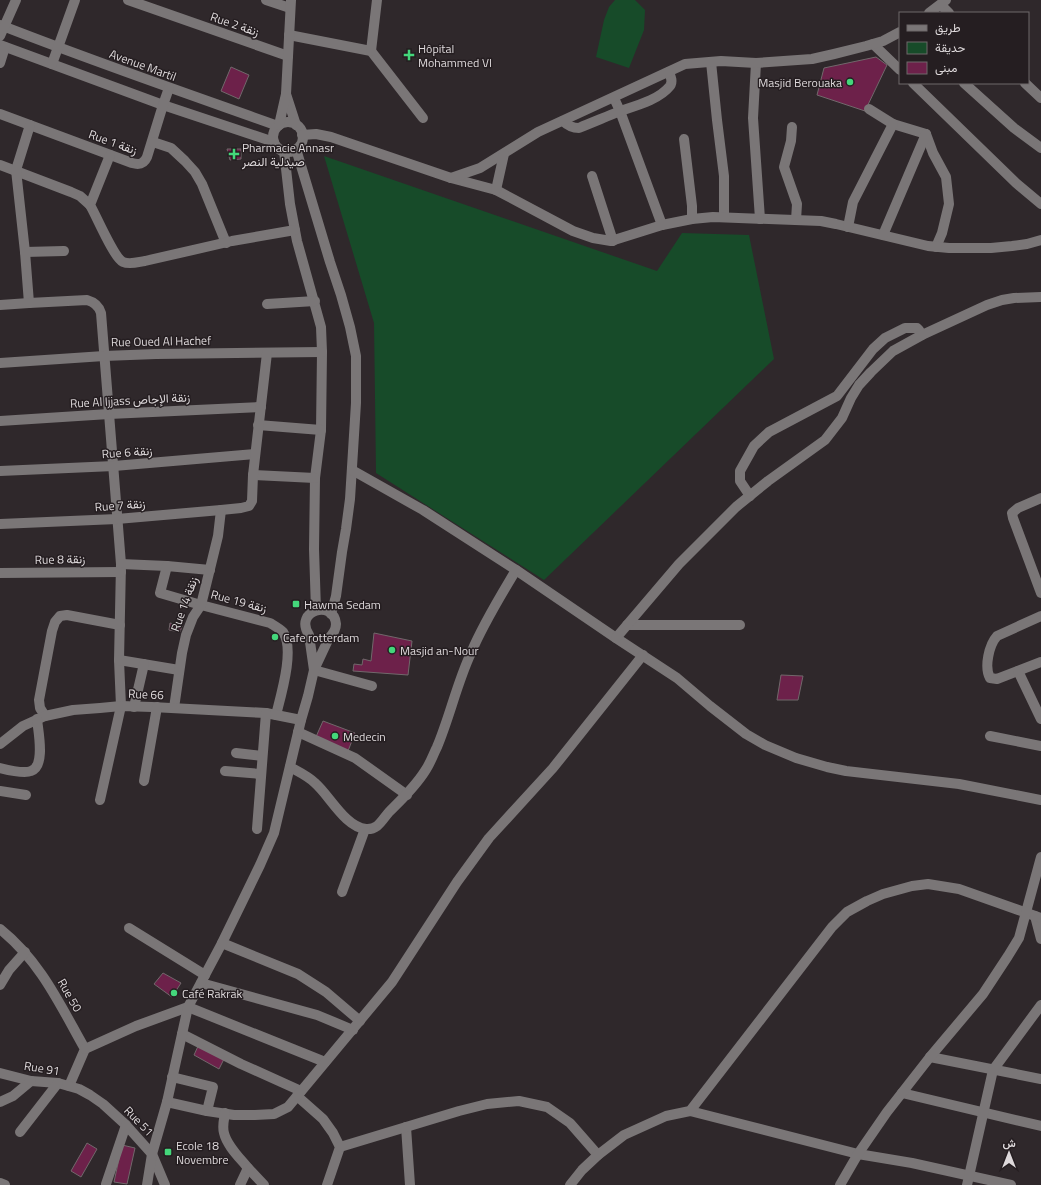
<svg xmlns="http://www.w3.org/2000/svg" width="1041" height="1185" font-family="'Titillium Web',Vazirmatn,sans-serif">
<style>
.green{fill:#174b29}
.building{fill:#6d214a;stroke:#71686b}
.lines{fill:none;stroke-linecap:round;stroke-linejoin:round}
.minor{stroke:#7a7677;stroke-width:10}
.poi-dot{fill:#44d77b;stroke:#251e21;stroke-width:1.5}
.labels{text-anchor:middle;dominant-baseline:central;stroke-width:3;stroke-linejoin:round;paint-order:stroke}
.street-label{font-size:12px;fill:#ded9db;stroke:#251e21}
.poi-label{font-size:12px;fill:#ded9db;stroke:#251e21;text-anchor:start}
</style>
<rect width="100%" height="100%" fill="#2f282b"/>
<g class="green">
<path d="M 615,0 L 635,0 L 645,10 L 644,30 L 629,68 L 596,57 L 604,20 L 609,7 Z"/>
<path d="M 324,156 L 657,271 L 682,233 L 749,235 L 774,359 L 544,580 L 376,473 L 374,323 Z"/>
</g>
<g class="building">
<path d="M 876,57 L 887,65 L 865,111 L 817,95 L 824,68 Z"/>
<path d="M 231,67 L 249,75 L 239,99 L 221,91 Z"/>
<path d="M 227,149 L 241,149 L 241,159 L 230,160 Z"/>
<path d="M 170,623 L 182,626 L 180,632 L 169,630 Z"/>
<path d="M 374,633 L 412,641 L 408,675 L 353,671 L 354,664 L 362,665 L 363,659 L 371,661 Z"/>
<path d="M 781,675 L 803,676 L 798,700 L 777,700 Z"/>
<path d="M 323,721 L 355,733 L 348,751 L 315,739 Z"/>
<path d="M 163,973 L 181,983 L 172,997 L 154,984 Z"/>
<path d="M 199,1044 L 225,1057 L 219,1069 L 194,1055 Z"/>
<path d="M 87,1143 L 97,1149 L 81,1177 L 71,1171 Z"/>
<path d="M 122,1145 L 135,1148 L 127,1184 L 114,1182 Z"/>
</g>
<g class="lines">
<g class="minor">
<path d="M 128,0 L 288,56"/>
<path d="M 266,0 L 290,8"/>
<path d="M 941,5 L 949,13"/>
<path d="M 929,13 L 946,0"/>
<path d="M 0,25 C 92,61 185,93 278,126"/>
<path d="M 289,35 L 371,51 L 423,118"/>
<path d="M 0,36 L 16,0"/>
<path d="M 873,44 L 900,70"/>
<path d="M 0,45 L 163,105 L 274,142"/>
<path d="M 371,51 L 377,0"/>
<path d="M 711,62 L 717,120 L 724,176 L 724,217"/>
<path d="M 0,63 L 5,47"/>
<path d="M 756,63 L 753,118 L 760,219"/>
<path d="M 52,64 L 75,0"/>
<path d="M 913,83 L 1016,183 L 1041,204"/>
<path d="M 964,83 L 1014,128 L 1041,148"/>
<path d="M 1025,83 L 1041,98"/>
<path d="M 286,94 L 296,125"/>
<path d="M 614,98 L 620,111 L 662,225"/>
<path d="M 869,109 L 893,124 L 926,134"/>
<path d="M 0,114 L 132,163 C 139,165 144,164 147,157 L 163,105 L 169,88"/>
<path d="M 563,121 C 568,126 572,128 579,128 C 593,122 606,117 620,111 C 635,106 659,100 670,86 C 673,82 671,77 669,72"/>
<circle cx="288" cy="137" r="15"/>
<path d="M 279,125 L 286,94 L 291,0"/>
<path d="M 792,127 L 791,141 L 784,167 L 797,204 L 796,220"/>
<path d="M 926,134 L 933,153 L 946,177 L 949,204 L 942,233 L 936,247"/>
<path d="M 302,135 L 316,134 L 331,137 L 451,178 L 496,190 L 573,231 L 593,238 L 611,241 L 662,225 L 692,219 L 713,217 L 821,221 L 836,224 L 928,246 L 949,248 L 991,248 L 1012,246 L 1027,244 L 1041,240"/>
<path d="M 684,139 L 692,206 L 692,219"/>
<path d="M 153,142 L 171,148 L 185,161 L 195,172 L 202,184 L 226,243"/>
<path d="M 296,149 L 330,262 L 341,295 L 350,327 L 356,356 L 356,403 L 350,499 L 346,529 L 342,552 L 336,596 L 331,614"/>
<path d="M 284,151 L 290,204 L 297,241 L 321,327 L 322,352 L 321,430 L 315,478 L 314,549 L 316,610"/>
<path d="M 110,155 L 90,205 C 96,215 114,258 123,262 C 130,265 138,262 145,261 L 232,241 L 295,230"/>
<path d="M 0,165 L 71,192 L 80,196 L 90,205"/>
<path d="M 592,176 L 613,241"/>
<path d="M 451,178 L 480,168 L 538,132 L 685,64 L 721,61 L 756,63 L 812,59 L 834,54 L 866,46 L 883,41 L 900,32"/>
<path d="M 496,190 L 504,154"/>
<path d="M 848,227 L 853,202 L 893,124"/>
<path d="M 883,235 L 926,134"/>
<path d="M 25,252 L 64,251"/>
<path d="M 29,303 L 25,252 L 16,170 L 30,125"/>
<path d="M 267,304 L 315,301"/>
<path d="M 0,305 L 29,303 L 87,300 C 94,302 99,306 101,313 L 121,564 L 119,660 L 121,706 L 100,800"/>
<path d="M 0,363 L 104,356 L 156,354 L 322,352"/>
<path d="M 0,421 L 109,414 L 261,407"/>
<path d="M 258,425 L 321,430"/>
<path d="M 352,470 L 423,510 L 516,570 L 616,638 L 677,678 L 710,706 L 746,734 L 765,745 L 796,758 L 827,767 L 846,771 L 959,784 L 1041,800"/>
<path d="M 0,471 L 114,466 L 255,454"/>
<path d="M 253,475 L 315,478"/>
<path d="M 750,496 L 740,481 L 740,471 L 754,446 L 769,432 L 837,396 L 873,349 L 885,338 L 905,328 L 917,328 L 919,330 L 922,335"/>
<path d="M 1041,498 L 1018,508 L 1012,513 L 1013,518 L 1041,593"/>
<path d="M 0,524 L 117,519 L 221,510 L 241,508 L 249,506 L 252,501 L 253,475 L 267,353"/>
<path d="M 121,564 L 167,566"/>
<path d="M 210,570 L 167,566 L 160,593 L 201,605 L 270,623 C 275,626 279,628 283,632 C 295,649 281,695 276,715"/>
<path d="M 0,573 L 121,572"/>
<path d="M 1041,616 L 997,636 C 989,645 984,667 990,678 L 997,679 L 1041,662"/>
<path d="M 627,625 L 740,625"/>
<path d="M 616,638 L 679,564 L 736,507 L 768,481 L 825,440 L 842,418 L 851,398 L 859,385 L 871,372 L 893,351 L 922,335 L 987,305 L 1002,300 L 1014,298 L 1041,297"/>
<path d="M 119,660 L 179,670"/>
<path d="M 314,670 L 372,686"/>
<path d="M 1018,671 L 1041,719"/>
<path d="M 134,707 L 144,664"/>
<path d="M 174,708 L 182,653 L 186,635 L 193,617 L 201,605 L 207,581 L 218,536 L 221,510"/>
<path d="M 45,716 L 40,708 L 39,700 L 52,631 L 55,622 L 60,616 L 67,615 L 120,625"/>
<path d="M 298,732 L 355,758 L 407,795"/>
<path d="M 990,736 L 1041,746"/>
<path d="M 0,744 L 23,726 L 45,716 L 73,710 L 100,708 L 121,706 L 152,707 L 266,713 L 301,720"/>
<path d="M 236,753 L 262,756"/>
<path d="M 290,767 C 299,772 308,776 315,783 C 330,796 345,827 366,829 C 378,830 382,820 389,812 C 402,799 415,787 425,771 C 430,764 433,755 437,747 C 450,716 457,683 471,653 C 483,624 500,597 516,570"/>
<path d="M 0,768 C 8,770 24,774 31,771 C 46,766 38,731 37,719"/>
<path d="M 225,771 L 261,774"/>
<path d="M 144,781 L 157,707"/>
<path d="M 0,791 L 26,795"/>
<path d="M 257,829 L 266,713"/>
<path d="M 342,892 L 365,829"/>
<path d="M 1035,916 L 1041,939"/>
<path d="M 129,928 L 205,975"/>
<path d="M 0,929 C 41,962 60,1005 85,1049 L 69,1086"/>
<path d="M 222,943 L 298,974 L 326,992 L 360,1021"/>
<path d="M 201,983 L 317,1015 L 353,1030"/>
<path d="M 0,985 L 9,970 L 25,952"/>
<path d="M 182,1034 L 241,1064 L 301,1091"/>
<path d="M 85,1049 L 136,1026 L 188,1007 L 325,1062"/>
<path d="M 930,1057 L 1041,1079"/>
<path d="M 0,1073 L 31,1081 L 58,1083 L 79,1089 L 90,1095 L 103,1104 L 126,1125 L 152,1154 L 165,1185"/>
<path d="M 172,1077 L 213,1087 L 207,1111"/>
<path d="M 902,1093 L 1041,1126"/>
<path d="M 297,1096 L 323,1119 L 333,1133 L 340,1147 L 327,1185"/>
<path d="M 0,1102 L 13,1096 L 31,1081"/>
<path d="M 167,1102 L 207,1111 L 234,1115 L 255,1115 L 274,1114 L 288,1107 L 392,982 L 457,882 L 489,838 L 553,768 L 643,655"/>
<path d="M 690,1111 L 858,1154 L 912,1163 L 1011,1185"/>
<path d="M 225,1113 C 224,1120 222,1126 224,1133 C 227,1146 240,1158 248,1168 L 240,1185"/>
<path d="M 406,1127 L 410,1185"/>
<path d="M 20,1132 L 58,1083"/>
<path d="M 340,1147 L 459,1111 L 487,1104 L 519,1101 L 547,1107 L 570,1123 L 598,1155"/>
<path d="M 248,1168 L 264,1185"/>
<path d="M 0,1183 L 5,1185"/>
<path d="M 106,1184 L 126,1125"/>
<path d="M 147,1185 L 152,1154 L 167,1102 L 188,1007 L 222,943 L 260,865 L 274,833 L 301,720 L 308,696 L 314,670 L 329,638 C 333,634 336,630 336,624 C 334,599 293,610 309,635 L 314,670"/>
<path d="M 570,1185 L 582,1170 L 598,1155 L 624,1135 L 666,1116 L 690,1111 L 832,927 L 847,912 L 867,901 L 883,894 L 912,886 L 928,884 L 959,889 L 1041,918"/>
<path d="M 840,1185 L 858,1154 L 887,1112 L 930,1057 L 983,994 L 1008,956 L 1019,938 L 1041,857"/>
<path d="M 967,1185 L 993,1070 L 1041,1005"/>
</g>
</g>
<g class="poi-dot">
<path d="M407 49h4v4h4v4h-4v4h-4v-4h-4v-4h4z"/>
<circle cx="850" cy="82" r="4"/>
<path d="M232 148h4v4h4v4h-4v4h-4v-4h-4v-4h4z"/>
<rect x="292" y="600" width="8" height="8" rx="2"/>
<circle cx="275" cy="637" r="4"/>
<circle cx="392" cy="650" r="4"/>
<circle cx="335" cy="736" r="4"/>
<circle cx="174" cy="993" r="4"/>
<rect x="164" y="1148" width="8" height="8" rx="2"/>
</g>
<g class="labels">
<g class="street-label">
<text transform="translate(235 24) rotate(19)">Rue 2 زنقة</text>
<text transform="translate(143 65) rotate(20)">Avenue Martil</text>
<text transform="translate(113 142) rotate(20)">Rue 1 زنقة</text>
<text transform="translate(161 341) rotate(-1)">Rue Oued Al Hachef</text>
<text transform="translate(130 400) rotate(-3)">Rue Al Ijjass زنقة الإجاص</text>
<text transform="translate(127 452) rotate(-4)">Rue 6 زنقة</text>
<text transform="translate(120 505) rotate(-4)">Rue 7 زنقة</text>
<text transform="translate(60 559) rotate(-1)">Rue 8 زنقة</text>
<text transform="translate(239 601) rotate(15)">Rue 19 زنقة</text>
<text transform="translate(184 604) rotate(-70)">Rue 14 زنقة</text>
<text transform="translate(146 694) rotate(2)">Rue 66</text>
<text transform="translate(70 995) rotate(60)">Rue 50</text>
<text transform="translate(42 1068) rotate(9)">Rue 91</text>
<text transform="translate(139 1121) rotate(46)">Rue 51</text>
</g>
<g class="poi-label">
<text x="418" y="48">Hôpital<tspan x="418" dy="14">Mohammed VI</tspan></text>
<text x="842" y="82" text-anchor="end">Masjid Berouaka</text>
<text x="242" y="147">Pharmacie Annasr<tspan x="242" dy="14">صيدلية النصر</tspan></text>
<text x="304" y="604">Hawma Sedam</text>
<text x="283" y="637">Cafe rotterdam</text>
<text x="400" y="650">Masjid an-Nour</text>
<text x="343" y="736">Medecin</text>
<text x="182" y="993">Café Rakrak</text>
<text x="176" y="1145">Ecole 18<tspan x="176" dy="14">Novembre</tspan></text>
</g>
</g>
<rect x="899" y="12" width="130" height="72" fill="#251e21" stroke="#6f696b"/>
<rect x="907" y="25" width="20" height="6" fill="#7a7677" stroke="#6f696b"/>
<text x="935" y="32" font-size="12" fill="#ded9db">طريق</text>
<rect x="907" y="42" width="20" height="12" fill="#174b29" stroke="#6f696b"/>
<text x="935" y="52" font-size="12" fill="#ded9db">حديقة</text>
<rect x="907" y="62" width="20" height="12" fill="#6d214a" stroke="#6f696b"/>
<text x="935" y="72" font-size="12" fill="#ded9db">مبنى</text>
<g transform="translate(1009 1153)" stroke="#251e21" stroke-width="3" paint-order="stroke">
<path d="M0-3L7 15L0 10L-7 15Z" fill="#ded9db"/>
<text y="-6" font-size="11" font-weight="bold" text-anchor="middle" fill="#ded9db">ش</text>
</g>
</svg>
